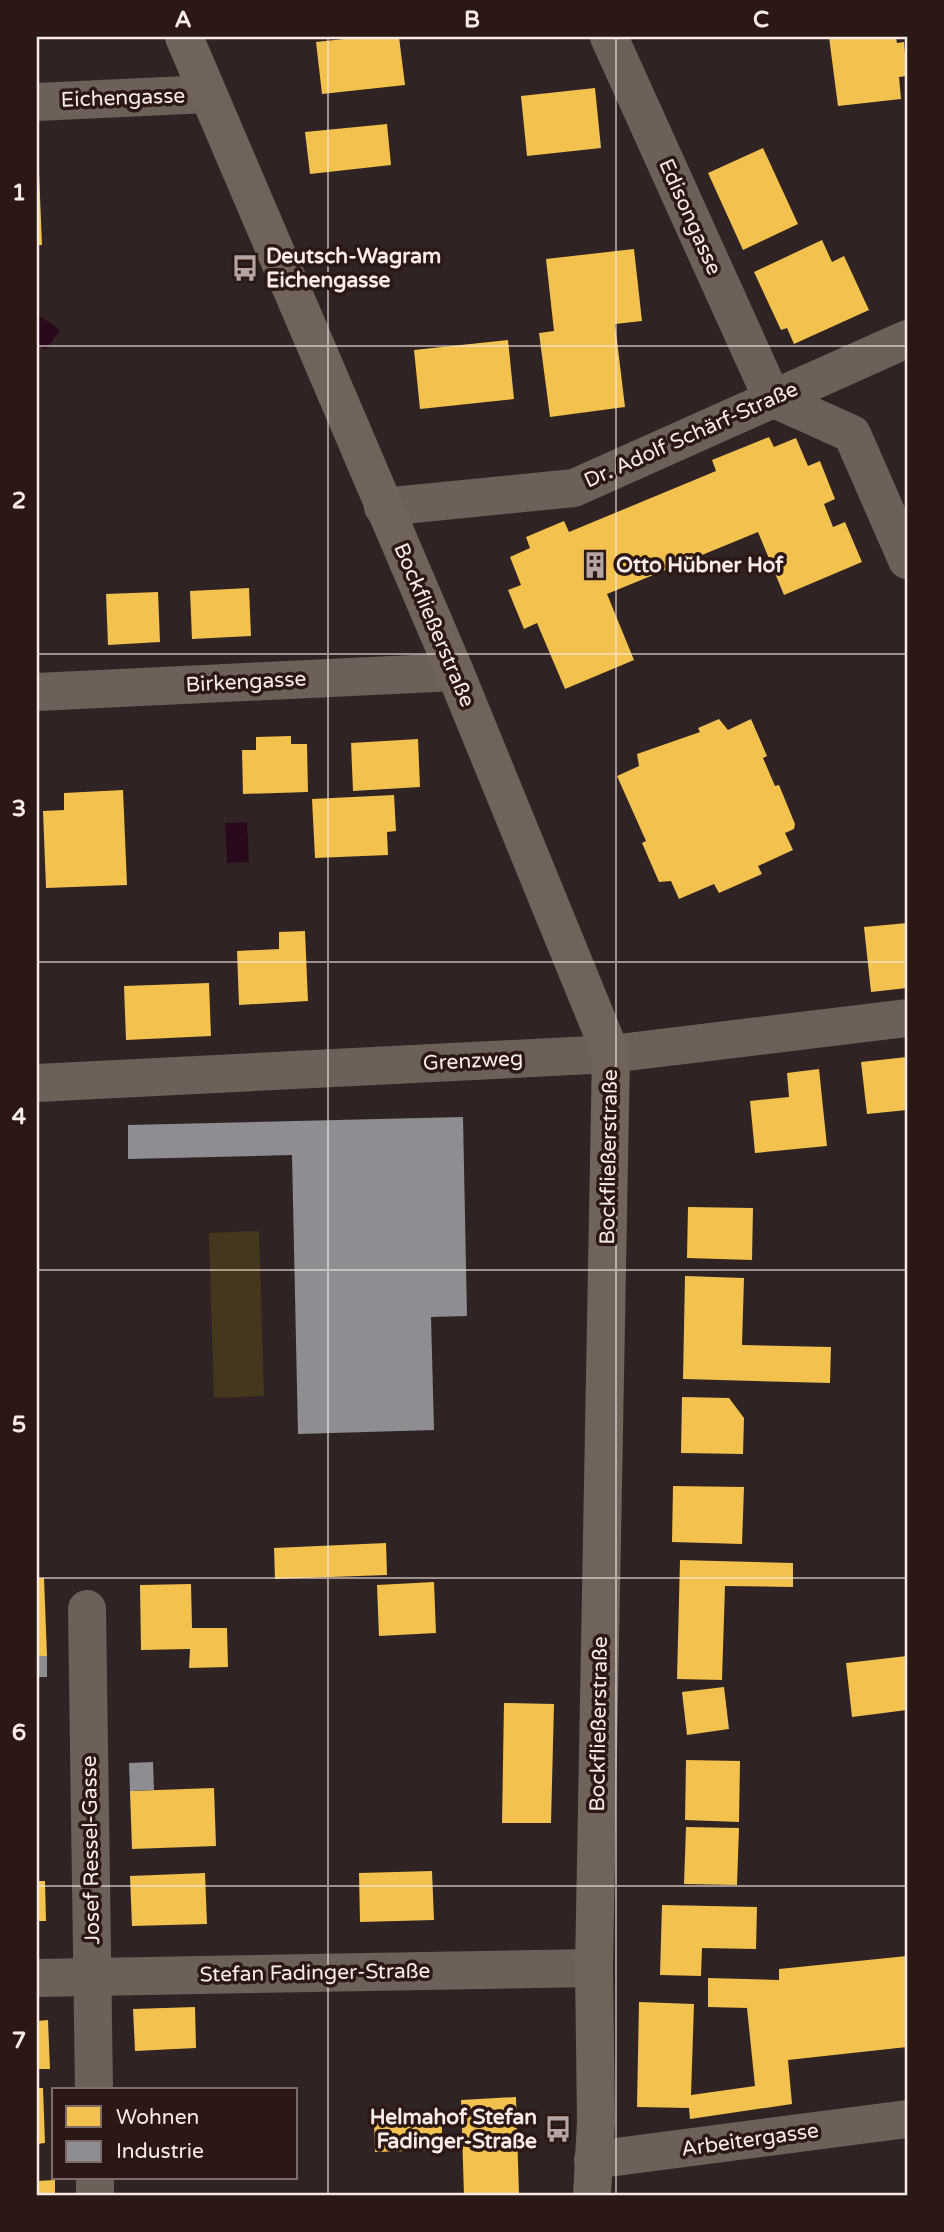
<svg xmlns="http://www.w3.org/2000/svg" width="944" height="2232" font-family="'Varela Round',sans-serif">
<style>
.green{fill:#44371e}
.water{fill:#2a091e}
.homes{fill:#f2c14e}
.industry{fill:#8d8d92}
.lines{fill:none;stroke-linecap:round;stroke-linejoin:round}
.street{stroke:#6c6159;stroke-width:38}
.secondary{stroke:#70635a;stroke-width:38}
.grid{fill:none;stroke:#f9ebe8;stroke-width:2;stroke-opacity:0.55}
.labels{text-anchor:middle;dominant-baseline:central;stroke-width:7;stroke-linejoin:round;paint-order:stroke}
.street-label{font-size:21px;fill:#f9ebe8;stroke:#2b1814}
.poi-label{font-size:21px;font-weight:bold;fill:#f9ebe8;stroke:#2b1814;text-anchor:start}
.neatline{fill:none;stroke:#f9ebe8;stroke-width:2.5}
.grid-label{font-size:23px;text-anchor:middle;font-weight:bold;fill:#f9ebe8}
</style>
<rect width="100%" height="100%" fill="#2f2423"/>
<path class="green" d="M 259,1231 L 264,1396 L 214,1398 L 209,1233 Z"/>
<g class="water">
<path d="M 37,314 L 60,330 L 46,350 L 37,344 Z"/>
<path d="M 247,822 L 249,862 L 227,863 L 225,823 Z"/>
</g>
<g class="homes">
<path d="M 363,37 L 399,37 L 405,85 L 322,94 L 316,42 Z"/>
<path d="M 829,37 L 896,37 L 897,43 L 904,42 L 907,76 L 899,77 L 901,99 L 838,106 Z"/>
<path d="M 595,88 L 601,148 L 527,156 L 521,96 Z"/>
<path d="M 387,124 L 391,165 L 310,174 L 305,132 Z"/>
<path d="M 763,148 L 798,224 L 743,250 L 708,173 Z"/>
<path d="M 39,172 L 42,245 L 37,245 L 37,173 Z"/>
<path d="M 822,240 L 832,262 L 844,256 L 869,310 L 794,344 L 787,328 L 781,330 L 754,272 Z"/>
<path d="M 634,249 L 642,321 L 615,324 L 625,407 L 550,417 L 539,333 L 554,331 L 546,259 Z"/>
<path d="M 508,340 L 514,399 L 420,409 L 414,350 Z"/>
<path d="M 769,437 L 774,447 L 796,438 L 808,466 L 820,461 L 835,499 L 824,504 L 833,527 L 845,522 L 862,562 L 784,595 L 758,532 L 607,594 L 634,660 L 565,689 L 537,623 L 524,629 L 508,590 L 521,585 L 510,557 L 530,548 L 526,537 L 564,521 L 569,532 L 716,471 L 712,460 Z"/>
<path d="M 249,588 L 251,636 L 192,639 L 190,591 Z"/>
<path d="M 158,592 L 160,642 L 108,645 L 106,594 Z"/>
<path d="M 719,719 L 728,730 L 751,719 L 767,756 L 763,758 L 775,786 L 779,785 L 795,824 L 794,829 L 785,833 L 793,850 L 758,866 L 762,874 L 719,893 L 714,884 L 679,899 L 671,881 L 659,882 L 642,843 L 646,841 L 617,776 L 639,766 L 637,754 L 700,732 L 698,728 Z"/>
<path d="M 291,736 L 291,744 L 307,744 L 308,792 L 243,794 L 242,750 L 256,750 L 256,737 Z"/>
<path d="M 418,739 L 420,787 L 353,791 L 351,743 Z"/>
<path d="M 123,790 L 127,885 L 46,888 L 43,811 L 64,810 L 64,793 Z"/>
<path d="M 394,795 L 396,831 L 387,832 L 388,855 L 315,858 L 312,799 Z"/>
<path d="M 907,923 L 907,988 L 871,992 L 864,927 Z"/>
<path d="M 305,931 L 308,1001 L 239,1005 L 237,951 L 279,949 L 279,932 Z"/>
<path d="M 209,983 L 211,1036 L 126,1040 L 124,986 Z"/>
<path d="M 907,1057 L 907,1110 L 867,1114 L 861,1062 Z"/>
<path d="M 819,1069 L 827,1146 L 755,1153 L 750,1101 L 789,1097 L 787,1073 Z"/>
<path d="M 688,1207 L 753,1208 L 752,1260 L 687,1258 Z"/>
<path d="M 685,1276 L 744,1278 L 742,1345 L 831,1347 L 830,1383 L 683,1379 Z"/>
<path d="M 682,1397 L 729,1398 L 744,1418 L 743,1454 L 681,1453 Z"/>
<path d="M 673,1486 L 744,1487 L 742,1544 L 672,1542 Z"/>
<path d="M 386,1543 L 387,1575 L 275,1579 L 274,1548 Z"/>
<path d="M 680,1560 L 793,1563 L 793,1587 L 725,1586 L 722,1680 L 677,1679 Z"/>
<path d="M 37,1578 L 44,1578 L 47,1656 L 37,1656 Z"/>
<path d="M 434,1582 L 436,1633 L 379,1636 L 377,1585 Z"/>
<path d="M 191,1584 L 192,1628 L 227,1628 L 228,1667 L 189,1668 L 190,1649 L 141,1650 L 140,1585 Z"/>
<path d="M 907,1656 L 907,1710 L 852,1717 L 846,1663 Z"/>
<path d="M 724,1687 L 729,1729 L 687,1735 L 682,1692 Z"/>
<path d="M 504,1703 L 554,1704 L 551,1823 L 502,1823 Z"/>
<path d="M 686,1760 L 740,1761 L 739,1822 L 685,1820 Z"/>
<path d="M 214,1788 L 216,1846 L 132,1849 L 130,1791 Z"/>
<path d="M 686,1827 L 739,1828 L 737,1885 L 684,1884 Z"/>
<path d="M 432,1871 L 434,1920 L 360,1922 L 359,1873 Z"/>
<path d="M 205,1873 L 207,1924 L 132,1926 L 130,1876 Z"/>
<path d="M 37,1881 L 45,1881 L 46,1921 L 37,1921 Z"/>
<path d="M 662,1905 L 757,1907 L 756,1949 L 702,1948 L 701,1976 L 660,1975 Z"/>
<path d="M 907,1956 L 907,2047 L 788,2060 L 792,2104 L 690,2119 L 689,2108 L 637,2107 L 639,2002 L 694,2004 L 691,2095 L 755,2086 L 747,2008 L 708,2007 L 708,1978 L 779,1980 L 779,1969 Z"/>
<path d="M 195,2007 L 196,2048 L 135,2051 L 133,2009 Z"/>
<path d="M 48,2020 L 50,2069 L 37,2069 L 37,2021 Z"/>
<path d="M 37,2088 L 43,2088 L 45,2143 L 37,2144 Z"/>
<path d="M 516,2097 L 519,2195 L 464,2195 L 461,2100 Z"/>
<path d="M 442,2119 L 442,2150 L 375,2152 L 374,2121 Z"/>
<path d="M 55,2180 L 55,2195 L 37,2195 L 37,2181 Z"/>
</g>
<g class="industry">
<path d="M 463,1117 L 467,1316 L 431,1317 L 434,1430 L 298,1434 L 292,1155 L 128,1159 L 128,1125 Z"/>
<rect x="37" y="1656" width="10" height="21"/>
<path d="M 153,1762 L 154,1790 L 130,1791 L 129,1763 Z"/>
</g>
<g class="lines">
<g class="street">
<path d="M 609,37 L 772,398 L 852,434 L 907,560"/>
<path d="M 37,102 L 208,94"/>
<path d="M 383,507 L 574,488 L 907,339"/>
<path d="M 37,692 L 455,672"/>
<path d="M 37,1083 L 611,1054 L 907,1018"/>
<path d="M 87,1609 L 94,2090"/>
<path d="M 37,1978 L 594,1968"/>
<path d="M 593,2160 L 907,2119"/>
<path d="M 95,2178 L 95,2195"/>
</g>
<path class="secondary" d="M 184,37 L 455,672 L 611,1054 L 594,1968 L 596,2122 L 592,2195"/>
</g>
<path class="grid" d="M 328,37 L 328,2195M 616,37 L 616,2195M 37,346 L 907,346M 37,654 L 907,654M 37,962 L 907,962M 37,1270 L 907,1270M 37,1578 L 907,1578M 37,1886 L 907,1886"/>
<defs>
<symbol id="bus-bare" viewBox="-9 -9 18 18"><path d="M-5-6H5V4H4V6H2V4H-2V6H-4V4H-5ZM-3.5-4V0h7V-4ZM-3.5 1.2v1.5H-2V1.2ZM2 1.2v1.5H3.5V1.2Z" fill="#b2a5a3" stroke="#2b1814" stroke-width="2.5" paint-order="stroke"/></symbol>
<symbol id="building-bare" viewBox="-9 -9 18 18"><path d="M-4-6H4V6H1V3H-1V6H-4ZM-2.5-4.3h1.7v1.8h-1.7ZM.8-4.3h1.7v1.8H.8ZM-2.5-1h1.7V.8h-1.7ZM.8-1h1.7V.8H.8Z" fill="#b2a5a3" stroke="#2b1814" stroke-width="2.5" paint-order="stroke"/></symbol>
</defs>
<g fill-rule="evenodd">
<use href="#bus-bare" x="226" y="249" width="38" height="38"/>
<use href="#building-bare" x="576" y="546" width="38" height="38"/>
<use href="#bus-bare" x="539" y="2110" width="38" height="38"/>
</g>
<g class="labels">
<g class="street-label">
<text transform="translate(123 98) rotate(-2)">Eichengasse</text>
<text transform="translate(690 217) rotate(66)">Edisongasse</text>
<text transform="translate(691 435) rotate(-24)">Dr. Adolf Schärf-Straße</text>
<text transform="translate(434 625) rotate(67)">Bockfließerstraße</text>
<text transform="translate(246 682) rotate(-3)">Birkengasse</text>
<text transform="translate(473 1061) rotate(-3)">Grenzweg</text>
<text transform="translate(609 1157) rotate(-89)">Bockfließerstraße</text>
<text transform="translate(599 1724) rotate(-89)">Bockfließerstraße</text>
<text transform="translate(91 1850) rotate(-91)">Josef Ressel-Gasse</text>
<text transform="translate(315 1973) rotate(-1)">Stefan Fadinger-Straße</text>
<text transform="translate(750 2140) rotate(-8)">Arbeitergasse</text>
</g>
<g class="poi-label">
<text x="266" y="256">Deutsch-Wagram<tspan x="266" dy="24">Eichengasse</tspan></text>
<text x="616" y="565">Otto Hübner Hof</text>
<text x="537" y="2117" text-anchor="end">Helmahof Stefan<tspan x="537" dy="24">Fadinger-Straße</tspan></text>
</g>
</g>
<rect width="944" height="2232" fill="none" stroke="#2b1814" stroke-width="77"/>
<rect x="52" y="2088" width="245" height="91" fill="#2b1814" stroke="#7d6c69" stroke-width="2"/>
<rect x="66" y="2106" width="35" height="21" fill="#f2c14e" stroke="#7d6c69" stroke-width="2"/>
<text x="116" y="2124" font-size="21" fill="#f9ebe8">Wohnen</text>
<rect x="66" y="2141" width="35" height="21" fill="#8d8d92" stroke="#7d6c69" stroke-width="2"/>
<text x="116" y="2158" font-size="21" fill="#f9ebe8">Industrie</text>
<rect x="38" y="38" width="868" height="2156" class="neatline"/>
<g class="grid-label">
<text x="183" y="27">A</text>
<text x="472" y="27">B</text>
<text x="761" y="27">C</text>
<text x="19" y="200">1</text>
<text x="19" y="508">2</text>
<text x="19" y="816">3</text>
<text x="19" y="1124">4</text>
<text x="19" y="1432">5</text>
<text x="19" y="1740">6</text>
<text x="19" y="2048">7</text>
</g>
</svg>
